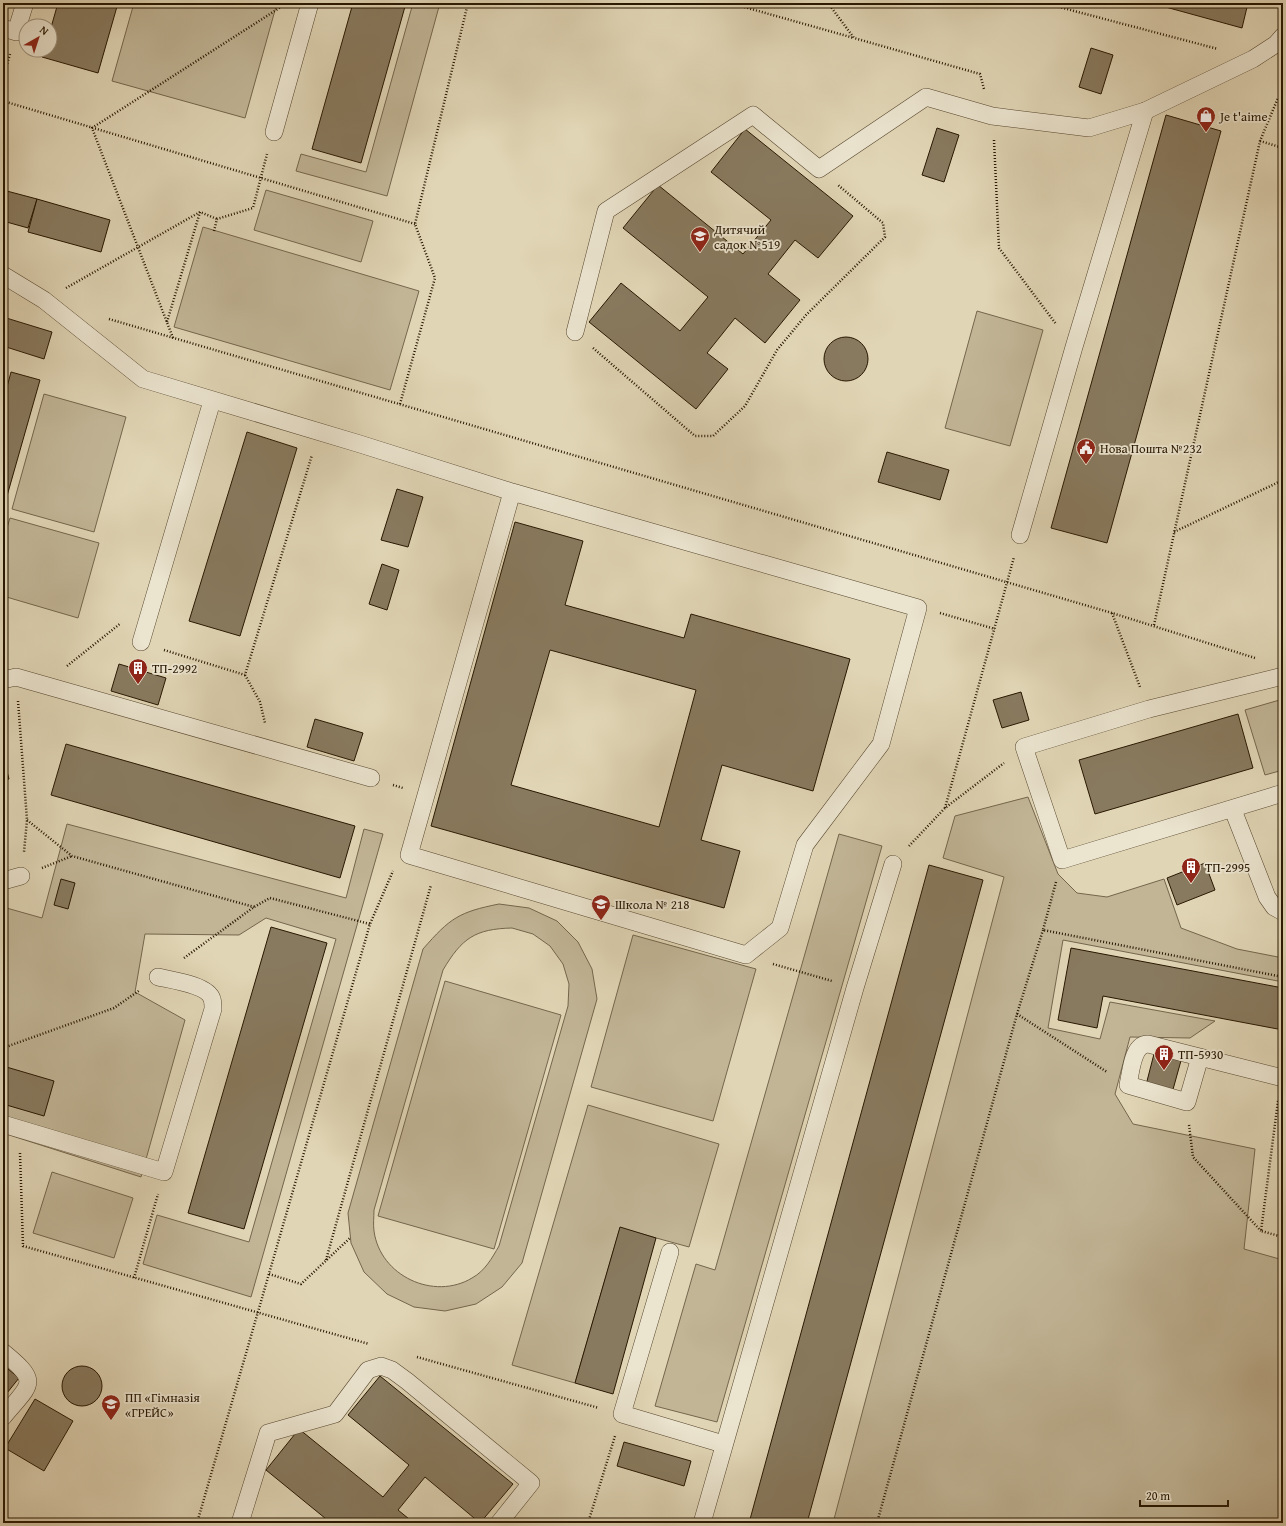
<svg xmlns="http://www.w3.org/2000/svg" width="1286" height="1526" font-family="'Gentium Book Plus',serif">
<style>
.green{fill:#c1b596;stroke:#74664c;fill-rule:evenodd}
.building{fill:#887a5f;stroke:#281701;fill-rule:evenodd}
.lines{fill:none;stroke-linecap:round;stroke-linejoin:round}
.lane-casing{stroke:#56462e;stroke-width:18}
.path{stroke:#281701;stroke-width:2.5;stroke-dasharray:1 2;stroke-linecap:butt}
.lane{stroke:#ebe4cf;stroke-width:17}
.labels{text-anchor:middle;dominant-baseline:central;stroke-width:3.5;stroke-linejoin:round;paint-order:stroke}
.poi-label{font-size:13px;fill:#281701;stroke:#ebe4cf;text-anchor:start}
</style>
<rect width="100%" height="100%" fill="#e0d5b5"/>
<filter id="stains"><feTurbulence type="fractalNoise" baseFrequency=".005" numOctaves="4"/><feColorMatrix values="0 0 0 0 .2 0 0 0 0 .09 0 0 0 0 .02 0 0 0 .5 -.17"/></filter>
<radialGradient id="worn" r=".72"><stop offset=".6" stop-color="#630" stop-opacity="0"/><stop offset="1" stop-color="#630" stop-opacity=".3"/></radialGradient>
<g class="green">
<path d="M 134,3 L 277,3 L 245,118 L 112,81 Z"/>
<path d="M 413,3 L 440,3 L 387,196 L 296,171 L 301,154 L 366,172 Z"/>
<path d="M 266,190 L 373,221 L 361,262 L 254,230 Z"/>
<path d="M 203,227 L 419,291 L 390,390 L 174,327 Z"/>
<path d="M 977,311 L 1043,330 L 1010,446 L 945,428 Z"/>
<path d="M 44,394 L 126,417 L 94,532 L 12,509 Z"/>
<path d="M 10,518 L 99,543 L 78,618 L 3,596 L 3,541 Z"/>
<path d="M 1283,699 L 1283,770 L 1265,775 L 1245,710 Z"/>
<path d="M 1028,797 L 1058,874 L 1077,893 L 1107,897 L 1164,879 L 1181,928 L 1237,949 L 1283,958 L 1283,982 L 1063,940 L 1048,1028 L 1100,1039 L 1110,1002 L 1215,1021 L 1190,1038 L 1130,1037 L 1115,1094 L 1133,1124 L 1255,1149 L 1244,1249 L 1283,1260 L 1283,1523 L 833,1523 L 1004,877 L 943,858 L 955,816 Z"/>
<path d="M 67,824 L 346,898 L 364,829 L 383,834 L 251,1297 L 143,1264 L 157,1215 L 249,1242 L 336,939 L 266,918 L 239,935 L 145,934 L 135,992 L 185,1020 L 141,1177 L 3,1133 L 3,907 L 42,918 Z"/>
<path d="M 839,834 L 882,846 L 717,1422 L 655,1406 L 696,1264 L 715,1270 Z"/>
<path d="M 499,904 L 529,908 L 557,921 L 578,942 L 592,969 L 597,999 L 522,1263 L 502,1287 L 476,1304 L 445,1311 L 414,1307 L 387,1294 L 364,1272 L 351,1243 L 348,1213 L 423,949 C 450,918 459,912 499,904 ZM 512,928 L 533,934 L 550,946 L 563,964 L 569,984 L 568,1006 L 499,1246 C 492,1258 485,1271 472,1278 C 434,1301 380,1276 374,1231 C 373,1224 374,1217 374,1210 L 443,970 C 462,938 475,929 512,928 Z"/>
<path d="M 633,935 L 756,969 L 713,1121 L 591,1087 Z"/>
<path d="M 445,981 L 561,1015 L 494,1249 L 378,1216 Z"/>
<path d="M 588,1105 L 719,1144 L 689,1247 L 620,1228 L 575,1383 L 512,1365 Z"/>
<path d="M 52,1172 L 133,1198 L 114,1258 L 33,1233 Z"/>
</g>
<g class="building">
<path d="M 58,3 L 118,3 L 98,73 L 42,57 L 44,50 L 50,50 L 50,31 Z"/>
<path d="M 353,3 L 406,3 L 361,163 L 312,149 Z"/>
<path d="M 1151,3 L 1248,3 L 1242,28 Z"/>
<path d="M 1091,48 L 1113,55 L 1101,94 L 1079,87 Z"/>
<path d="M 1166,115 L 1221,131 L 1107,543 L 1051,528 Z"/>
<path d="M 937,128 L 959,135 L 944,182 L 922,175 Z"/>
<path d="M 745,129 L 853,216 L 818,258 L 795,240 L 768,274 L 800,300 L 765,343 L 735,318 L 707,353 L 728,369 L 696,409 L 589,322 L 621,283 L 680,331 L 708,297 L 623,228 L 658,185 L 743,254 L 771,220 L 711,172 Z"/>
<path d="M 3,190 L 37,199 L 28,228 L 3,221 Z"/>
<path d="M 37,199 L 110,220 L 101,252 L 28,232 Z"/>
<path d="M 3,317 L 52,332 L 44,359 L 3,346 Z"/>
<circle cx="846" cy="359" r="22"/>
<path d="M 11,372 L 40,380 L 3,510 L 3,402 Z"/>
<path d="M 247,432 L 297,448 L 240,636 L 189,621 Z"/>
<path d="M 887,452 L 949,470 L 940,500 L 878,482 Z"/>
<path d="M 397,489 L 423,497 L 408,547 L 381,540 Z"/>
<path d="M 515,522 L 583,541 L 565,605 L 684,638 L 691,614 L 850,659 L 813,791 L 722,765 L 701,840 L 740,851 L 724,908 L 431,826 ZM 550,650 L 696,690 L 659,827 L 511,785 Z"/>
<path d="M 382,564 L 399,570 L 387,610 L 369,604 Z"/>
<path d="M 119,664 L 166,678 L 158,705 L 111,691 Z"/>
<path d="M 1021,692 L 1029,720 L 1002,728 L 993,700 Z"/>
<path d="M 1238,714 L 1253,768 L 1095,814 L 1079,760 Z"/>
<path d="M 315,719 L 363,733 L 354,761 L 307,747 Z"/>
<path d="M 66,744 L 355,826 L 340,878 L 51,795 Z"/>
<path d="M 3,756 L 9,779 L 3,780 Z"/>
<path d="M 1205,863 L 1215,890 L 1177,905 L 1167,878 Z"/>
<path d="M 929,865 L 983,880 L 807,1523 L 749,1523 Z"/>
<path d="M 61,879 L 75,883 L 68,909 L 54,905 Z"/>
<path d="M 271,927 L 327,943 L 244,1229 L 188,1213 Z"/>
<path d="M 1071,948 L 1283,988 L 1283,1030 L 1103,996 L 1097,1028 L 1058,1020 Z"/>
<path d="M 1155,1050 L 1182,1057 L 1172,1093 L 1146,1085 Z"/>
<path d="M 3,1066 L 54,1081 L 44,1116 L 3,1104 Z"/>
<path d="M 620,1227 L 656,1238 L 613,1394 L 575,1383 Z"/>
<path d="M 3,1365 L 19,1378 L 3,1398 Z"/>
<circle cx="82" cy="1386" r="20"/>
<path d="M 380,1376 L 513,1484 L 480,1523 L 425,1477 L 398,1510 L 414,1523 L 331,1523 L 266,1470 L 299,1429 L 383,1497 L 409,1465 L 348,1415 Z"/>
<path d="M 35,1399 L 73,1421 L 44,1471 L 5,1448 Z"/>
<path d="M 624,1442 L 691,1461 L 684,1486 L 617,1466 Z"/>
</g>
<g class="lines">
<defs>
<g id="lane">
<path d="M 3,28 L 16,32 L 25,3"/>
<path d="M 274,132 L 310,3"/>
<path d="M 3,275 L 44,300 L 143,379 L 360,444 L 512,492 L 918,608 L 881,744 L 805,845 L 780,928 L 746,955 L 409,855 L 512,492"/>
<path d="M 575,332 L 606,211 L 753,115 L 819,169 L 926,97 L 992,116 L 1089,128 L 1145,111 L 1253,59 L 1276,44 L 1283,36"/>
<path d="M 1020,535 L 1074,347 L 1145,111"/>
<path d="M 141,642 L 212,401"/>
<path d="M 1283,676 L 1149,709 L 1024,747 L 1062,860 L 1283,793"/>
<path d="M 3,680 L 16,677 L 371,778"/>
<path d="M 1233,810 L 1267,897 L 1274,907 L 1283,912"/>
<path d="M 3,881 L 21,876"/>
<path d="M 1200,1057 L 1187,1102 L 1128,1085 C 1131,1073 1132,1044 1148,1044 L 1283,1078"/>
<path d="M 3,1124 L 164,1172 L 213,1009 C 213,1006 213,1002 212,999 C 208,985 171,980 158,977"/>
<path d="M 670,1252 L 622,1414 L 723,1444"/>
<path d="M 3,1352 C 41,1383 31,1383 3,1417"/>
<path d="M 240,1523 L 268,1433 L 335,1414 L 368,1370 L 381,1366 L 392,1370 L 407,1381 L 531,1483 L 499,1523"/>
<path d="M 702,1523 L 855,988 L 893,864"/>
</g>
</defs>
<use href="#lane" class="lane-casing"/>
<g class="path">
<path d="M 730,3 L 854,38"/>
<path d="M 828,3 L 854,38 L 980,74 L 984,89"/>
<path d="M 1044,3 L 1218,49"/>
<path d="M 3,78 L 10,54"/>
<path d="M 3,101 L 415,224"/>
<path d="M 994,140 L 999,248 L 1056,324"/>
<path d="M 1260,141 L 1283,148"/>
<path d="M 214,231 L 217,219 L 253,208 L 267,154"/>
<path d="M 66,288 L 200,212 L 217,219"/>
<path d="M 109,319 L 1112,613 L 1255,658"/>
<path d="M 167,322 L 200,212"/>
<path d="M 173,338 L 92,128 L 284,5"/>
<path d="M 593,348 L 695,436 L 713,436 L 745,406 L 777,350 L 806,315 L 885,237 L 883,223 L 838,185"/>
<path d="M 400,404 L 435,278 L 415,224 L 468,3"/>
<path d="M 1174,532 L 1283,480"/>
<path d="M 940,613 L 995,629"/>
<path d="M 1112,613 L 1140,687"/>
<path d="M 1154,625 L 1260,141 L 1278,98 L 1283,95"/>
<path d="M 164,650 L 245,675 L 312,455"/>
<path d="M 67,666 L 121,623"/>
<path d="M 245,675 L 260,702 L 265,723"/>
<path d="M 18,701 L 27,820 L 24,852"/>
<path d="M 393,785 L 403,788"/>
<path d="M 945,808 L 1014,557"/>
<path d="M 27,820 L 72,856 L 254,907"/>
<path d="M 909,846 L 945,808 L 1004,763"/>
<path d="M 42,868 L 72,856"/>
<path d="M 1056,882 L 1043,930 L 1283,977"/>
<path d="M 184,958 L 254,907 L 270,898 L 370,924"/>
<path d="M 773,964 L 832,981"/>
<path d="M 1017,1014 L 1107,1072"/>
<path d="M 3,1048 L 114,1008 L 140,990"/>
<path d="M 1278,1101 L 1261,1231 L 1283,1237"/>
<path d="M 1189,1125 L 1193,1157 L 1261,1231"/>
<path d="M 20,1153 L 23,1246 L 369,1344"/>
<path d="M 326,1260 L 431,885"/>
<path d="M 269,1274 L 301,1284 L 350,1238"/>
<path d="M 134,1278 L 158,1194"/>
<path d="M 417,1357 L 599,1408"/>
<path d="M 197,1523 L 370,924 L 393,871"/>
<path d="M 588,1523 L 615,1436"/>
<path d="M 877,1523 L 1017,1014 L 1043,930"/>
</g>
<use href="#lane" class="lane"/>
</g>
<defs>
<symbol id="shop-pin" viewBox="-11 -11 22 30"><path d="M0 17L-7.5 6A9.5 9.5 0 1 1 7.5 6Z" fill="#8f2418" stroke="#ebe4cf"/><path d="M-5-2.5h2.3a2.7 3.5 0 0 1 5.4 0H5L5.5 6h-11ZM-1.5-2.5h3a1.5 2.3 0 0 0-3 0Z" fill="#fff"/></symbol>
<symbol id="school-pin" viewBox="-11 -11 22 30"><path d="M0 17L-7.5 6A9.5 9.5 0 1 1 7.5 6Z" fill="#8f2418" stroke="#ebe4cf"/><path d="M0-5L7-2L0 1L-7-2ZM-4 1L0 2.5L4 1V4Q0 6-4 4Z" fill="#fff"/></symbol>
<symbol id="civic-pin" viewBox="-11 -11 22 30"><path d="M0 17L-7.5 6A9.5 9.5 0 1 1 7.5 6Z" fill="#8f2418" stroke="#ebe4cf"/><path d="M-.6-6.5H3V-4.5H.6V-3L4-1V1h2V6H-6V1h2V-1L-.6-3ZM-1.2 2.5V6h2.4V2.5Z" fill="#fff"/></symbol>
<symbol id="building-pin" viewBox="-11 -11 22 30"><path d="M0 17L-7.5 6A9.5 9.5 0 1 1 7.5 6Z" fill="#8f2418" stroke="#ebe4cf"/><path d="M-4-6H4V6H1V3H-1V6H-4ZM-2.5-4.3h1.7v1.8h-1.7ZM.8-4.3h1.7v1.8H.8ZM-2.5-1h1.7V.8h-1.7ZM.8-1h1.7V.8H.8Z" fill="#fff"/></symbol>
</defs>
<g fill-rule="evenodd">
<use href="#shop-pin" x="1195" y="105" width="22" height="30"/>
<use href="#school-pin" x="689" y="225" width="22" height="30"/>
<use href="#civic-pin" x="1075" y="437" width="22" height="30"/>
<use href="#building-pin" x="127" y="657" width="22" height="30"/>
<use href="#building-pin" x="1180" y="856" width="22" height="30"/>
<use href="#school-pin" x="590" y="893" width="22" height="30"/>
<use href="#building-pin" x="1153" y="1043" width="22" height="30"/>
<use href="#school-pin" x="100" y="1393" width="22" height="30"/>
</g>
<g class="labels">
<g class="poi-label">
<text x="1220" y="116">Je t'aime</text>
<text x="714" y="229">Дитячий<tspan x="714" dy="15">садок №519</tspan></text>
<text x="1100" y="448">Нова Пошта №232</text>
<text x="152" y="668">ТП-2992</text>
<text x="1205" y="867">ТП-2995</text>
<text x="615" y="904">Школа № 218</text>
<text x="1178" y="1054">ТП-5930</text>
<text x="125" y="1397">ПП «Гімназія<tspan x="125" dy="15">«ГРЕЙС»</tspan></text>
</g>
</g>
<rect width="1286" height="1526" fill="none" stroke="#e0d5b5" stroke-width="16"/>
<rect x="4" y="4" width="1278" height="1518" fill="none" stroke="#281701" stroke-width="2"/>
<rect x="8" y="8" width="1270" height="1510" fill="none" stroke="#281701"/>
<g transform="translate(38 38) rotate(39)"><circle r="19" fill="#ebe4cf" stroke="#9d927d"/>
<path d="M0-3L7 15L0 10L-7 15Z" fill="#8f2418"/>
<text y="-6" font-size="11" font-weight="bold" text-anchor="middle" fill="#281701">N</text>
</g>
<path d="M1140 1500v6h88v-6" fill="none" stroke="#281701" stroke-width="2"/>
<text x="1146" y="1500" font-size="12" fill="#281701" stroke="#ebe4cf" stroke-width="3" paint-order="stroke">20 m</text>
<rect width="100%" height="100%" filter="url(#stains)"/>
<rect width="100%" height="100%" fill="url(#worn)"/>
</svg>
